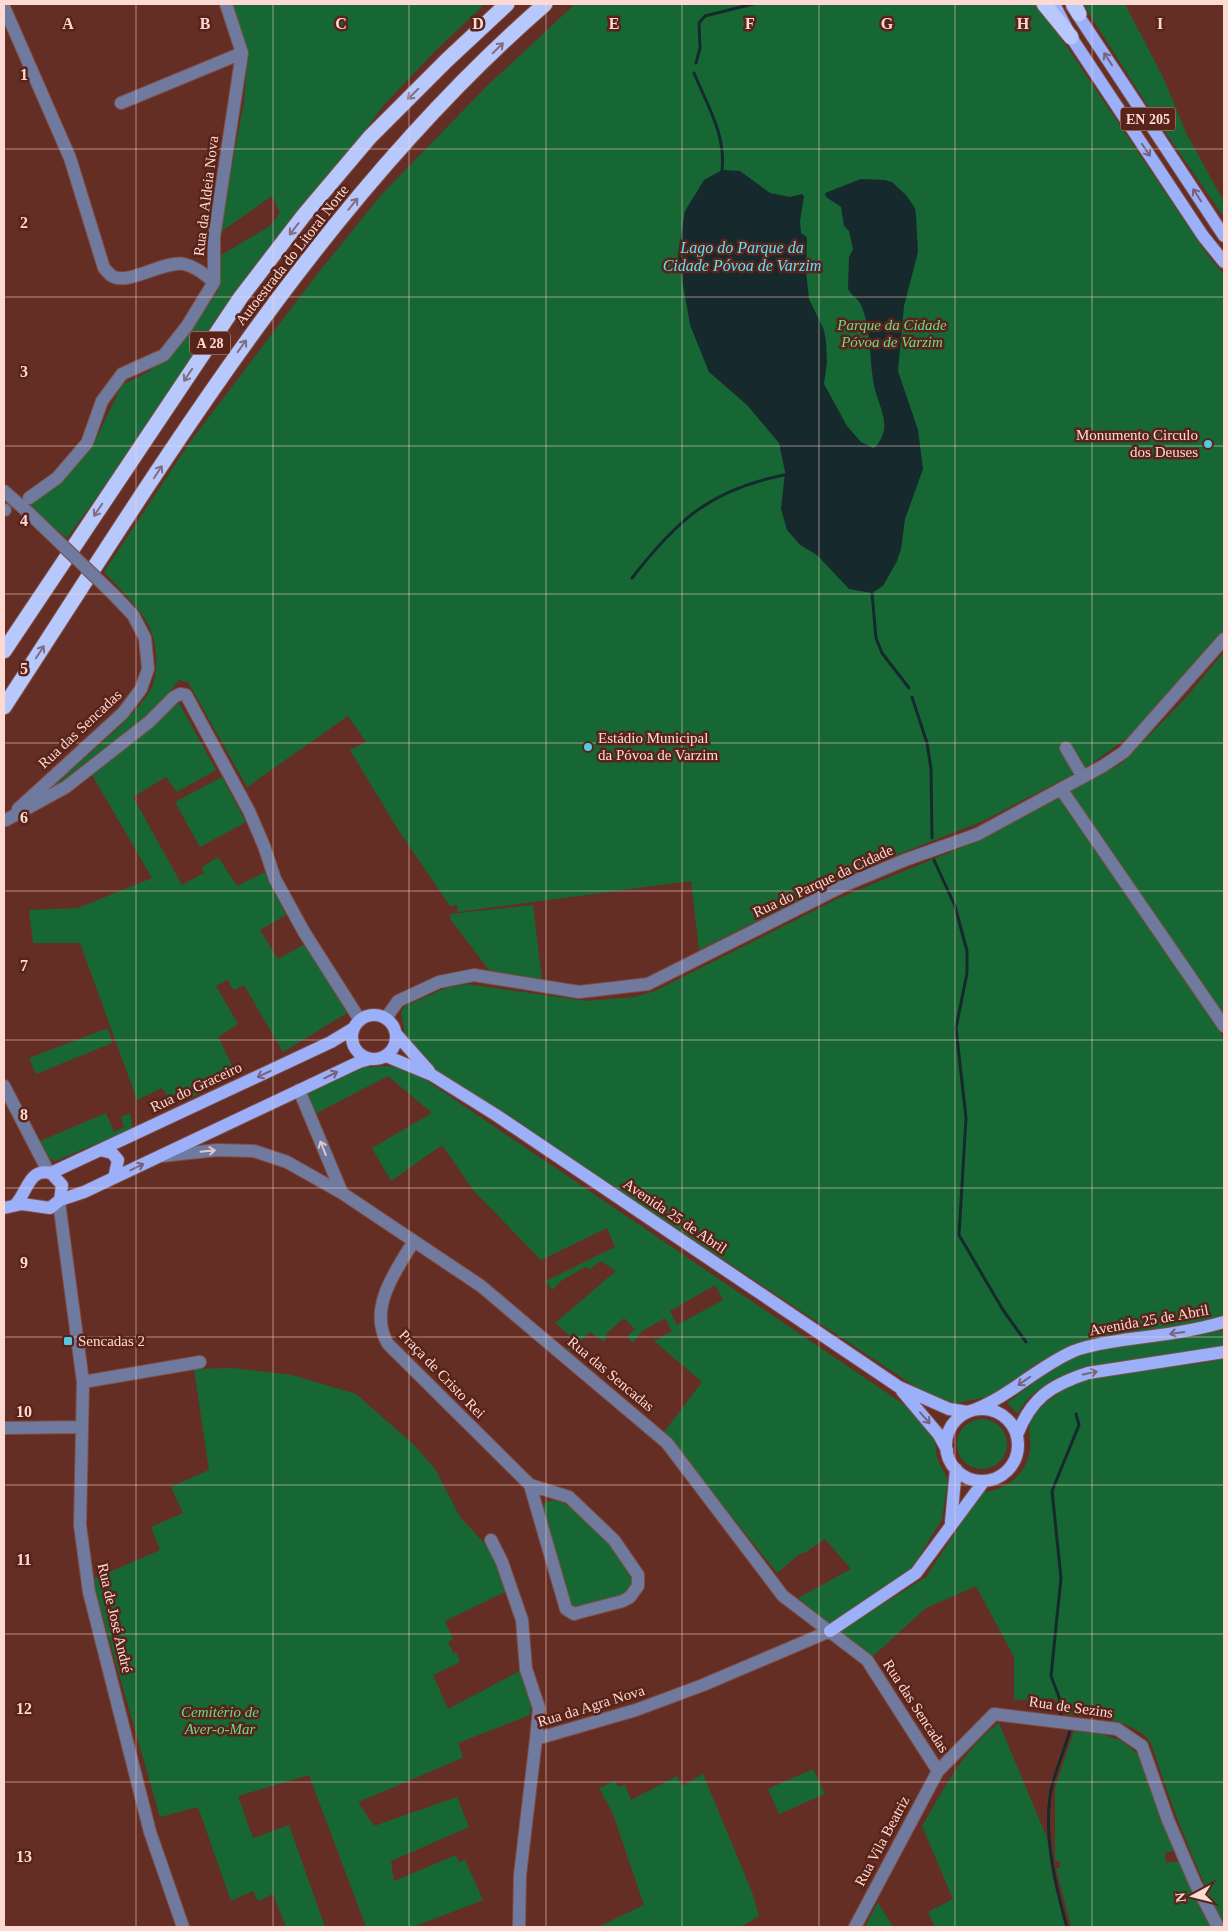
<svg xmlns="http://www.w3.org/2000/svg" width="1228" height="1931" font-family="Georgia,serif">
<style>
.green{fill:#176735;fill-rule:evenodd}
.water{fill:#16292d}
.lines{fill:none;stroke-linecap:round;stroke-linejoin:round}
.stream{stroke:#16292d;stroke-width:3}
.minor-casing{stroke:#804d44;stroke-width:14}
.major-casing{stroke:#804d44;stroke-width:14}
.highway-casing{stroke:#804d44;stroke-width:17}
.minor{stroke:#6f7a9e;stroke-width:12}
.major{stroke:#9bb0f9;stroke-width:12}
.highway{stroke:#b7c8fc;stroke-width:15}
.minor-bridge-casing{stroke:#804d44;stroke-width:14;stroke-linecap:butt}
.minor-bridge{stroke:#6f7a9e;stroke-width:12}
.oneway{stroke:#836d80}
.oneway2{stroke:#77627e}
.oneway3{stroke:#e0c6c8}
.grid{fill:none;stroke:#fcd9d2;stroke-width:1;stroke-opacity:0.55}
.poi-dot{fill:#55cadf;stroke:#59231a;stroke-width:2}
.labels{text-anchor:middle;stroke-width:5;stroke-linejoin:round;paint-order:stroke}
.shield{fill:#59231a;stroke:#cba29b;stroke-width:1}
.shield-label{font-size:14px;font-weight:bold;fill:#fcd9d2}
.street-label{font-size:15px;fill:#fcd9d2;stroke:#59231a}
.park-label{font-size:15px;font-style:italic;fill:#68dc8b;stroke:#59231a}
.poi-label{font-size:15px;fill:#fcd9d2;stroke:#59231a;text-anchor:start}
.water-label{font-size:16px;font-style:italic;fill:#55e5fe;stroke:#59231a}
.grid-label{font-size:16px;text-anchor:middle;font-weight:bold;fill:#fcd9d2;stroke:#59231a;stroke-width:5;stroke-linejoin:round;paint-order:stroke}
</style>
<rect width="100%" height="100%" fill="#652e25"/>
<!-- green -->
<path class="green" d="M233,4H485L434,52L383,106L67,538L27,506L52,490L94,443L122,385L148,372L176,349L218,291V257L270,226L280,213L272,196L219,233L244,102L247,64V53Z
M575,4H1038L1209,257L1224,274V630L1132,734L1087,767L983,821L861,869L699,950L691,881L458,912L457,905L450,906L397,828L350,750L366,742L348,716L247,787L188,682L179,680L155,710L47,792L46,791C70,769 145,711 153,684C159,665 157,642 148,624C137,605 119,588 104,572L190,442L315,277L382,194L488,85Z
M1083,4H1125L1164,79L1186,133L1224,202V217L1156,119Z
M1224,652V1016L1069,792L1095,776L1121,764L1184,700Z
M179,703L216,770L177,792L166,777L133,797L182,885L204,873L202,867L218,857L237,886L265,872L286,915L260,930L278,959L305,944L347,1013L283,1052L244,985L234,990L227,980L216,986L238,1024L218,1037L237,1075L192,1097L188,1091L168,1097L162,1088L137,1100L80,943H33L29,910L78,908L152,878L91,773Z
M222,777L246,822L200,847L175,802Z
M1060,797L1224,1038V1317L1198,1324L1098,1338L1073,1345L1034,1365L1006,1387L987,1397L952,1404L931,1397L435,1069L406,1041L401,1012L405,1006L446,988L466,984L587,1001L635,997L655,991L839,898L977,841Z
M533,905L542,980L489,970L451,920L450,914Z
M108,1028L112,1043L36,1074L29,1058Z
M388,1066L411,1070L912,1410L928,1426L935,1441L937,1458L948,1480L942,1519L913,1567L829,1624L798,1598L851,1569L825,1539L803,1554L801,1553L777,1573L664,1432L702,1382L654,1341L672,1331L665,1318L642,1331L633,1343L627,1337L635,1329L624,1318L607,1333L604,1342L590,1332L570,1351L567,1350L575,1340L555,1323L616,1271L601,1261L590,1269L585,1267L561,1281L552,1290L546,1281L615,1247L607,1228L541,1260L474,1191L442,1145L391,1181L372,1148L432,1113L388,1076L315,1114L307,1092L349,1071L364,1067ZM715,1285L723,1300L677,1325L670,1311Z
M106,1113L114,1132L124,1127L121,1117L130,1113L133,1129L55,1161L46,1157L38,1142Z
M1224,1330V1346L1208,1350C1155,1358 1044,1359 1018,1414L1007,1403C1029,1386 1052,1368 1077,1357C1119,1339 1179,1342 1224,1330Z
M1224,1358V1926C1199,1874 1178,1824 1160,1770C1157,1760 1152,1741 1144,1735C1125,1720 1091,1714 1067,1715L1053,1698L1014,1700V1657L976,1586L926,1608L873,1656L839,1631L926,1577L982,1492C1005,1491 1025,1476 1030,1451C1032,1442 1027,1432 1031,1421C1037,1407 1054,1396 1067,1388C1090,1372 1177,1367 1209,1362Z
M232,1368L292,1375L356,1394L414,1445L435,1469L460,1517L489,1548L507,1591L445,1621L453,1639L448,1642L453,1653L456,1652L460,1662L433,1675L448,1709L520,1671L534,1709L530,1710V1715L458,1743L463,1757L453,1762L358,1802L374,1826L457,1797L469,1827L391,1861L394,1881L456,1855L459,1862L465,1860L483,1900L413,1927H366L309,1775L238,1796L253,1838L289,1825L325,1927H286L273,1894L258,1901L253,1891L231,1901L198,1807L160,1817L97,1597L94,1579L160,1550L151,1527L183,1513L171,1487L209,1470L194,1369Z
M957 1444a25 25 0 1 1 50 0a25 25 0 1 1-50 0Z
M554,1500C574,1501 638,1567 631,1586C627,1596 610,1598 600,1601C590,1604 580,1610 571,1604L542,1507L546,1502Z
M999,1723L1047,1838L1053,1879L1065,1927H935L928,1912L953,1899L922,1826C944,1789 964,1748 999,1723Z
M1074,1731L1102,1734L1122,1741L1137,1753L1174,1851L1165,1853L1166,1863L1179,1861L1212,1927H1071L1056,1868H1060V1861H1055V1788Z
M813,1769L825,1794L779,1814L768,1789Z
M703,1774L752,1892L759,1916L741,1927H598L644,1905L613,1814L599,1788L615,1781L618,1787L625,1785L631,1800L677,1776L682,1786Z
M878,1902L892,1926L893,1927H865Z"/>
<!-- water -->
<path class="water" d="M722,170L740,171L770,193L790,197L802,194L804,196L800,221L801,233L807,237L806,271L809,299L824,330L826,342L827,362L824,384L847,426L861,442L873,448C878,447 883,435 884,430C886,418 879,404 876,393C868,365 873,329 860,303C857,298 851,295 848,289L849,257L853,249L849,231L844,226L841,207L826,197L825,193L861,179L884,180L892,182L906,195L915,208L916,215L918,252L904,306L898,371L918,430L923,469L905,519L901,549L897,561L883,586L872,593L849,589L817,555L800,545L787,530L781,509L785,472L779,443L747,405L709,372L690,325L678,255L685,211L704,180Z"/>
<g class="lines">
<!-- stream -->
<path class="stream" d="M696,63L700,48L699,23L705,16L753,4
M694,73C707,105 726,134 722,170
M632,578C677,520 710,490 784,475
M872,593L876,638L882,653L909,688
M912,697L927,743L931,769L932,838
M934,860L955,906L967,951V973L956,1028L966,1118L959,1235L1003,1310L1026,1342
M1061,1716L1059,1697L1051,1676L1061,1578L1052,1491L1079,1425L1076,1414
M1067,1927C1055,1884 1041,1826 1053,1782C1058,1765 1065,1748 1070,1731"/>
<defs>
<path id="minor" d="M4,7L70,158L104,268C106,270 109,274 112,276C128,286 164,260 184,264C196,267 204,274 214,282
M121,103L242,53
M4,491L30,514
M29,498L57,478L87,443L102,401L122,374L164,355L187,326L214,282V237L242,53L226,4
M4,510H5
M1066,748L1083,777
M1061,789L1224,1026
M18,809L123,713L141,689L148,669L145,638L133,615L113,594
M6,820L66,787L149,722L174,697L180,694L186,695L249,811L264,846L275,879L304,932L360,1020
M386,1018L398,1001L439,982L474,975L579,992L648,984L845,885L905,860L978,834L1103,766L1124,752L1224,639
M4,1086L49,1173
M299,1090L342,1193
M162,1156L217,1150L254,1151L287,1162L342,1193L481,1286L667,1443L783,1596L867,1660L938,1771
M59,1202L83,1382L80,1525L89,1592L150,1832L183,1927
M414,1241C396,1270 367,1309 388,1344L530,1485L569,1497L614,1540L638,1575V1586L630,1597L623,1601L581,1612L574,1614L566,1609L530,1485
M83,1382L200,1362
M4,1428L81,1427
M491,1540L502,1562L522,1620L526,1669L539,1708L536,1739
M519,1927L520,1875L536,1739L636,1710L703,1685L830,1631
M855,1927L938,1771L994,1714L1117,1729L1142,1746L1168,1820L1195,1883L1218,1927"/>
<path id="major" d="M1054,4L1071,37L1203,236L1224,262
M1072,6L1224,236
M352 1037a22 22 0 1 1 44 0a22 22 0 1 1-44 0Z
M397,1035L429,1071
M386,1056L432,1075L496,1115L899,1387L949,1409L968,1412
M100,1150L112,1153L118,1160L114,1178
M51,1173L331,1042L354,1028
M60,1200L84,1192L359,1062L370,1059
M4,1208L22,1204L50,1208L60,1200L62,1185L51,1173C28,1168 28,1192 15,1205
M902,1391L939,1435L947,1450
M976,1409C1011,1395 1039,1366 1074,1351C1092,1344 1111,1342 1130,1339C1162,1335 1193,1331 1224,1322
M946 1445a36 36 0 1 1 72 0a36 36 0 1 1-72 0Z
M1017,1435C1031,1398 1051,1385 1088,1373L1224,1352
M951,1522L956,1469
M830,1631L916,1573L984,1481"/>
<path id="highway" d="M1044,4L1071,37
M1074,4L1079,14
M4,651L241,297L304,215L370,137L447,60L507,4
M4,707C165,460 320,200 545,4"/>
</defs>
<!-- minor casing -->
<use href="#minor" class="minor-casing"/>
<!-- major casing -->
<use href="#major" class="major-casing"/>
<!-- highway casing -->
<use href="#highway" class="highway-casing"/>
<!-- minor -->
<use href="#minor" class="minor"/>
<!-- major -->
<use href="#major" class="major"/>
<!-- highway -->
<use href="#highway" class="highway"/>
<defs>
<path id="minor-bridge" d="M30,514L113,594"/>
</defs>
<!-- minor-bridge casing -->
<use href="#minor-bridge" class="minor-bridge-casing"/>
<!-- minor-bridge -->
<use href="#minor-bridge" class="minor-bridge"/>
</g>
<!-- one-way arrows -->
<defs><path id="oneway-shaft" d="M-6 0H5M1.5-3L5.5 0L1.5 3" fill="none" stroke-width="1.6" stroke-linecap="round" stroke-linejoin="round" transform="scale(1.25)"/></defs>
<g class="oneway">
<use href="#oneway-shaft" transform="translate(498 48) rotate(-44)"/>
<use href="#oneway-shaft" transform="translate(413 94) rotate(135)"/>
<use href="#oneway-shaft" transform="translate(353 204) rotate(-51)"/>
<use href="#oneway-shaft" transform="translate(294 229) rotate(128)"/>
<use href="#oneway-shaft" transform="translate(242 346) rotate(-54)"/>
<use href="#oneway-shaft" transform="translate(188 375) rotate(124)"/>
<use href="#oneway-shaft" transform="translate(158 472) rotate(-57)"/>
<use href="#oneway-shaft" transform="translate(98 510) rotate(124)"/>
<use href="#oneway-shaft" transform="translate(40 652) rotate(-57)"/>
</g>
<g class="oneway2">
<use href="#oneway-shaft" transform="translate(1108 59) rotate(-123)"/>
<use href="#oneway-shaft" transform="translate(1146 150) rotate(56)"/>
<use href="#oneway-shaft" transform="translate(1197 195) rotate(-123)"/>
<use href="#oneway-shaft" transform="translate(264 1074) rotate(155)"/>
<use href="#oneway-shaft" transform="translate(331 1075) rotate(-26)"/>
<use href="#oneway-shaft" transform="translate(137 1167) rotate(-26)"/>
<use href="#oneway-shaft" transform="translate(1177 1333) rotate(172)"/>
<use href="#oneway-shaft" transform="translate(1090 1373) rotate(-12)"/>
<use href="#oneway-shaft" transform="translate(1024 1381) rotate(145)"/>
<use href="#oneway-shaft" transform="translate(925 1418) rotate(49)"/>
</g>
<g class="oneway3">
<use href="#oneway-shaft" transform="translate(323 1148) rotate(-112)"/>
<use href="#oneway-shaft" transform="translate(208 1151) rotate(-6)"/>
</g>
<!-- grid -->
<path class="grid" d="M136,4V1927M273,4V1927M409,4V1927M546,4V1927M682,4V1927M819,4V1927M955,4V1927M1092,4V1927M4,149H1224M4,297H1224M4,446H1224M4,594H1224M4,743H1224M4,891H1224M4,1040H1224M4,1188H1224M4,1337H1224M4,1485H1224M4,1634H1224M4,1782H1224"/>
<!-- markers -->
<g class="poi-dot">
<circle cx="1208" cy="444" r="5"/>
<circle cx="588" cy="747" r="5"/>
<rect x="63" y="1336" width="10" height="10" rx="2.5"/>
</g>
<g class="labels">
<!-- shield labels -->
<g class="shield">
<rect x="1120.5" y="107.5" width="55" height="23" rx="4"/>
<rect x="190" y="331.5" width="40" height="23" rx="4"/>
</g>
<g class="shield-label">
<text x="1148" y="124">EN 205</text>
<text x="210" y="348">A 28</text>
</g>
<!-- street labels -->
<g class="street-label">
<text transform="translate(206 196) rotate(-83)" y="5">Rua da Aldeia Nova</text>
<text transform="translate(292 255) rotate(-52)" y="5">Autoestrada do Litoral Norte</text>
<text transform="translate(80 729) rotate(-43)" y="5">Rua das Sencadas</text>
<text transform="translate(823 881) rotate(-25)" y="5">Rua do Parque da Cidade</text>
<text transform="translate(196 1087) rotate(-25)" y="5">Rua do Graceiro</text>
<text transform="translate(675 1216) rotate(34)" y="5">Avenida 25 de Abril</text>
<text transform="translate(1149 1320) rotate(-10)" y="5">Avenida 25 de Abril</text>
<text transform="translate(442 1374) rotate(46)" y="5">Praça de Cristo Rei</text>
<text transform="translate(611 1374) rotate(40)" y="5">Rua das Sencadas</text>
<text transform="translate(115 1618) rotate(77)" y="5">Rua de José André</text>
<text transform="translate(591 1706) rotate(-17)" y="5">Rua da Agra Nova</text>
<text transform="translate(916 1706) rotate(57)" y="5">Rua das Sencadas</text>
<text transform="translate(1071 1707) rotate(8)" y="5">Rua de Sezins</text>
<text transform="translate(882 1841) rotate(-62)" y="5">Rua Vila Beatriz</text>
</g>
<!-- park labels -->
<g class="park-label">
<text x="892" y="330">Parque da Cidade<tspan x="892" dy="17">Póvoa de Varzim</tspan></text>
<text x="220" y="1717">Cemitério de<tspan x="220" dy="17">Aver-o-Mar</tspan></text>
</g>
<!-- poi labels -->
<g class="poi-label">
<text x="1198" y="440" text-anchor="end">Monumento Circulo<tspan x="1198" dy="17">dos Deuses</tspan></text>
<text x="598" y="743">Estádio Municipal<tspan x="598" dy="17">da Póvoa de Varzim</tspan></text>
<text x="78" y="1346">Sencadas 2</text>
</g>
<!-- water labels -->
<g class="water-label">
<text x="742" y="253">Lago do Parque da<tspan x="742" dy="18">Cidade Póvoa de Varzim</tspan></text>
</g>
</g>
<g class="grid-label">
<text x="68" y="29">A</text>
<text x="205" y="29">B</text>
<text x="341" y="29">C</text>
<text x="478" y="29">D</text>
<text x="614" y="29">E</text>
<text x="750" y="29">F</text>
<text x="887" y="29">G</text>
<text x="1023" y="29">H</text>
<text x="1160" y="29">I</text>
<text x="24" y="80">1</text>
<text x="24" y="228">2</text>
<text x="24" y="377">3</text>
<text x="24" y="526">4</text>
<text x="24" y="674">5</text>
<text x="24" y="823">6</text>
<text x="24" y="971">7</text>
<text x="24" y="1120">8</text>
<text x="24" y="1268">9</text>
<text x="24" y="1417">10</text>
<text x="24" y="1565">11</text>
<text x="24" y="1714">12</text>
<text x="24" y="1862">13</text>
</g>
<!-- border -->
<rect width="1228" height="1931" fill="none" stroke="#fcd9d2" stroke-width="10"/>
<!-- north arrow -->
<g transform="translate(1193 1896) rotate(263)" stroke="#59231a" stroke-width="4" paint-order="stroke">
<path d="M0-4L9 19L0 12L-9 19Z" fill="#fcd9d2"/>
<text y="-8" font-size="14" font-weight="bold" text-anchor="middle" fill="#fcd9d2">N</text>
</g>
</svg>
